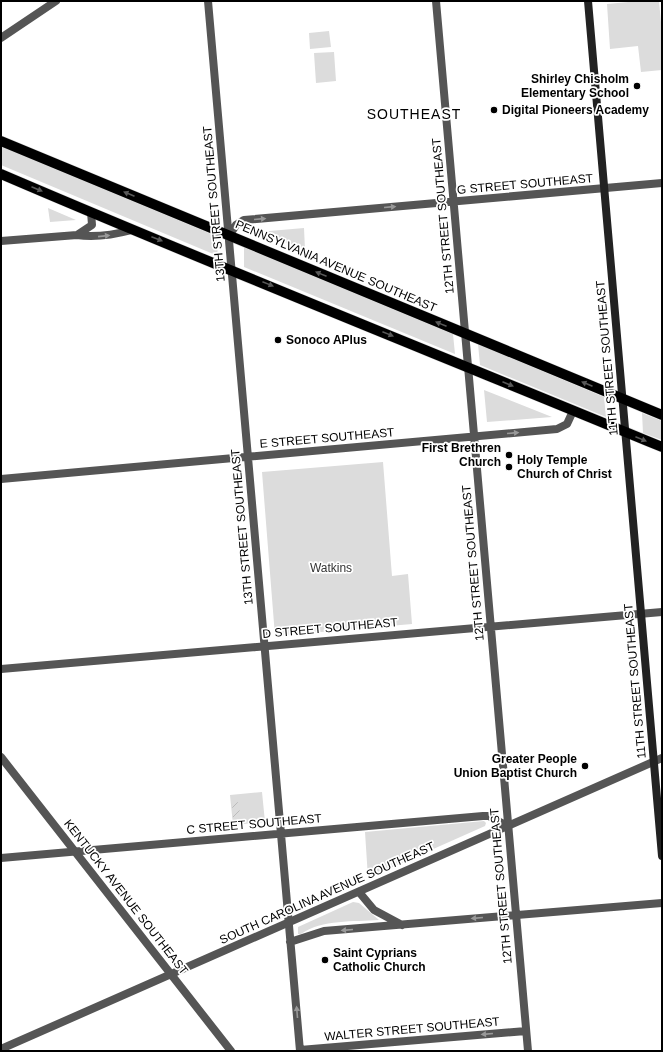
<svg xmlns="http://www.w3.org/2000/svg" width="663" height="1052" font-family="Arial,sans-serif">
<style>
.park{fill:#dcdcdc}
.garden{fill:url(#garden-furrows)}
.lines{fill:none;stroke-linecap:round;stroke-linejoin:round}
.primary-casing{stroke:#dbdbdb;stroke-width:11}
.minor{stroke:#555;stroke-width:8}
.tertiary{stroke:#555;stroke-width:8}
.secondary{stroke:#222;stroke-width:8}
.primary{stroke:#000;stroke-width:10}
.oneway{fill:#595959}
.oneway2{fill:#999}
.poi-dot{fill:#000;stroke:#fff;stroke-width:1.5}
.labels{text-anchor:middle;stroke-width:3.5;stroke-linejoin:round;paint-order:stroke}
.poi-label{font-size:12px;font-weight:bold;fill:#000;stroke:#fff;text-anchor:start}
.street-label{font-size:12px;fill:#000;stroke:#fff}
.park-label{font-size:12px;fill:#333;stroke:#fff}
.quarter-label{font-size:14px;letter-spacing:1px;fill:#000;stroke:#fff}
</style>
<defs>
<pattern id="garden-furrows" width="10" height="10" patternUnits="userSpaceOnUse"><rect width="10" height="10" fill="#dcdcdc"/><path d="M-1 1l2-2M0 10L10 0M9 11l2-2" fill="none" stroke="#bbb"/></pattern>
</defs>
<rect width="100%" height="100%" fill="#fff"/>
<!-- park -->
<path class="park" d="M639,1H659L662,33V70L641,72L638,46L610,49L607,4Z
M329,31L331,47L310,49L309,33Z
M334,52L336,81L316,83L314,53Z
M1,146L216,236L218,256L1,165Z
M48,208L76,220L50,222Z
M304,228L305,250L258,232Z
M244,247L453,334L455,354L244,267Z
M478,344L604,397L606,417L480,365Z
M484,390L552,417L487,422Z
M642,413L662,421V440L643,433Z
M383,462L392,576L408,574L412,624L275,636L262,472Z
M262,792L265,822L233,825L230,795Z
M484,821L486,823L485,826L368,878L365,832Z
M353,902L359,903L379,920C354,922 322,919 301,934H298V927Z"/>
<!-- garden -->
<path class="garden" d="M239,802L240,818L233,819L232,803Z"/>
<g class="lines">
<defs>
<path id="primary" d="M1,141L662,415
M1,174C220,268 442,356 662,447"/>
</defs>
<!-- primary casing -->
<use href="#primary" class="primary-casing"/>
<!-- minor -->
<path class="minor" d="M208,1L300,1051
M436,1L528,1051
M77,235L92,225L91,212
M229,236L236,225L244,220L662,183
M1,241L77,235C96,238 113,235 132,230
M1,479L557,429L567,424L573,411
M1,669L662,612
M1,858L483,816H489L507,826
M359,892L374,910L402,925
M290,942L324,931L662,903
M300,1050L526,1031"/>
<!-- tertiary -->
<path class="tertiary" d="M1,38L56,1
M1,757L231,1051
M1,1049L662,758"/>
<!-- secondary -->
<path class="secondary" d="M588,1L662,856"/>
<!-- primary -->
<use href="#primary" class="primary"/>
</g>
<!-- one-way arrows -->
<defs><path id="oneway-solid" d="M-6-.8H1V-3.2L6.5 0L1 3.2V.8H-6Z"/></defs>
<g class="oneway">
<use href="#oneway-solid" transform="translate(37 189) rotate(23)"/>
<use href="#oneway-solid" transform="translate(129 194) rotate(-157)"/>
<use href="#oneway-solid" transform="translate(157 239) rotate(21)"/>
<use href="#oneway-solid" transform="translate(321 274) rotate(-158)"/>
<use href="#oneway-solid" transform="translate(268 284) rotate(22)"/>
<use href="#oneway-solid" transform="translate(441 324) rotate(-158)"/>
<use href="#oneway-solid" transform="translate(388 334) rotate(22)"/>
<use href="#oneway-solid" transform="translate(508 384) rotate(23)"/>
<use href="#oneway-solid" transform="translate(587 384) rotate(-157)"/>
<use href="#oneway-solid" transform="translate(641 439) rotate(22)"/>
</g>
<g class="oneway2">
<use href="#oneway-solid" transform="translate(390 207) rotate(-5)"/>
<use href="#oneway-solid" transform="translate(260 219) rotate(-5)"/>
<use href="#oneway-solid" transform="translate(104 236) rotate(-6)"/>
<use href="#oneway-solid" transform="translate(513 433) rotate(-5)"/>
<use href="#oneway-solid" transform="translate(477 918) rotate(175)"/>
<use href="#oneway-solid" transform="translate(347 930) rotate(175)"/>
<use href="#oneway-solid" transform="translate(297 1012) rotate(-95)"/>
<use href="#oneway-solid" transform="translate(487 1034) rotate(175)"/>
</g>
<!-- markers -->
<g class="poi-dot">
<circle cx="637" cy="86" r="4"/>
<circle cx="494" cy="110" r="4"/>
<circle cx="278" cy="340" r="4"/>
<circle cx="509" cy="455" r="4"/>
<circle cx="509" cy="467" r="4"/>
<circle cx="585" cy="766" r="4"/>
<circle cx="325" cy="960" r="4"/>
</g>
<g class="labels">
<!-- poi labels -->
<g class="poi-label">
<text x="629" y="83" text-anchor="end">Shirley Chisholm<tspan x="629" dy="14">Elementary School</tspan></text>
<text x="502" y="114">Digital Pioneers Academy</text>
<text x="286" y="344">Sonoco APlus</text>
<text x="501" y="452" text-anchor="end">First Brethren<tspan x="501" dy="14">Church</tspan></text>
<text x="517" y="464">Holy Temple<tspan x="517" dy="14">Church of Christ</tspan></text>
<text x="577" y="763" text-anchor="end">Greater People<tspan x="577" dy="14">Union Baptist Church</tspan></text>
<text x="333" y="957">Saint Cyprians<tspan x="333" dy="14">Catholic Church</tspan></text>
</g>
<!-- street labels -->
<g class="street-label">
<text transform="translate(525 184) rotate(-5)" y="4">G STREET SOUTHEAST</text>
<text transform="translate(214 204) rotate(-95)" y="4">13TH STREET SOUTHEAST</text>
<text transform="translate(443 216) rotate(-95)" y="4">12TH STREET SOUTHEAST</text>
<text transform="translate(336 266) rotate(23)" y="4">PENNSYLVANIA AVENUE SOUTHEAST</text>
<text transform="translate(607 358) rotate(-95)" y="4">11TH STREET SOUTHEAST</text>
<text transform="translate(327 438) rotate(-5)" y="4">E STREET SOUTHEAST</text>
<text transform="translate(242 527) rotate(-95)" y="4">13TH STREET SOUTHEAST</text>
<text transform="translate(473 563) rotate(-95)" y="4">12TH STREET SOUTHEAST</text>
<text transform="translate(330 628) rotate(-5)" y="4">D STREET SOUTHEAST</text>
<text transform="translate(635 681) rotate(-95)" y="4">11TH STREET SOUTHEAST</text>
<text transform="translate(254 824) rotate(-5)" y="4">C STREET SOUTHEAST</text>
<text transform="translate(501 886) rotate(-95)" y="4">12TH STREET SOUTHEAST</text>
<text transform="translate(327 893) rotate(-24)" y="4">SOUTH CAROLINA AVENUE SOUTHEAST</text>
<text transform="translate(126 897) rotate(52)" y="4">KENTUCKY AVENUE SOUTHEAST</text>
<text transform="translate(412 1029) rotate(-5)" y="4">WALTER STREET SOUTHEAST</text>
</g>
<!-- park labels -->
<g class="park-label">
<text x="331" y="572">Watkins</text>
</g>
<!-- quarter labels -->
<g class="quarter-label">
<text x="414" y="119">SOUTHEAST</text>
</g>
</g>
<!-- border -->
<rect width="663" height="1052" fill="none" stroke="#000000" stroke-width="4"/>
</svg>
